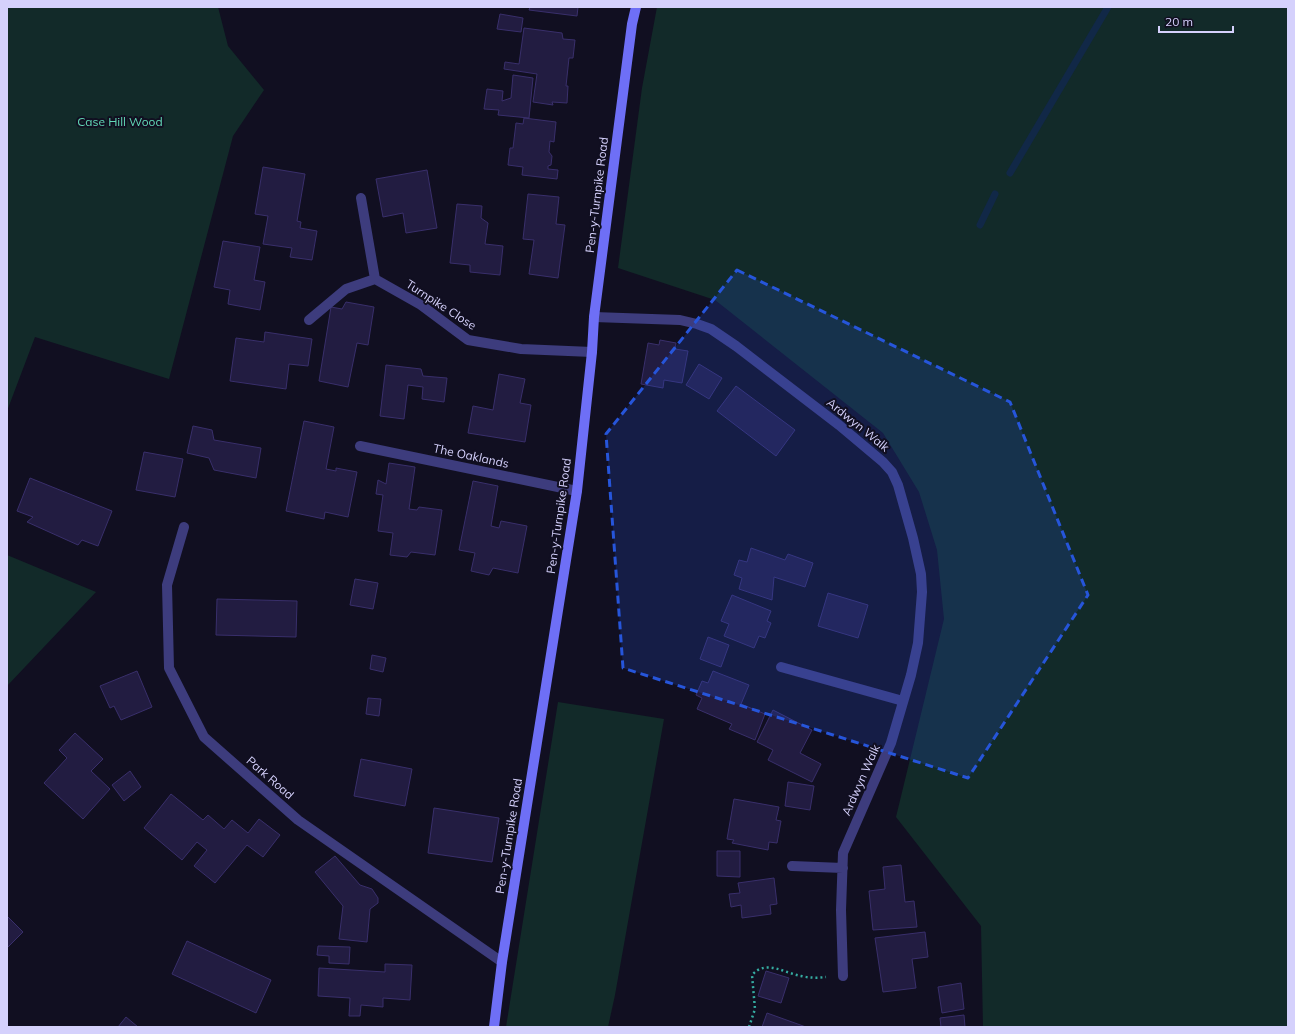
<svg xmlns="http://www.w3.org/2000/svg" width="1295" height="1034" font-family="Mulish,sans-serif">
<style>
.green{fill:#122a29}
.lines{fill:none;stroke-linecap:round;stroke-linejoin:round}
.stream{stroke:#112847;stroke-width:7}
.building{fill:#221c41;stroke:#392f6b}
.path{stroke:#35aca1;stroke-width:2.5;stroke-dasharray:2 3;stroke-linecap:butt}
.street{stroke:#3d3c7d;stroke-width:10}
.secondary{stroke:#6e6ff6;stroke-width:10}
.marked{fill:#2655da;fill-opacity:0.2;stroke:#2655da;stroke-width:3;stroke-dasharray:8 5;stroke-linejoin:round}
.labels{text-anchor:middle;stroke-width:4;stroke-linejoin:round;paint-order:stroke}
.park-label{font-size:12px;fill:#62d8b6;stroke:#110f21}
.street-label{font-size:12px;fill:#d5d1fc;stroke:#110f21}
</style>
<rect width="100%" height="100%" fill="#110f21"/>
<!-- green -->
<path class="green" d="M7,7H218L228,46L264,90L233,136L169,379L35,337L7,411Z
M657,7H1288V1027H983L981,926L896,817L944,619L937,550L919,492L883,433L715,300L618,268L642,88Z
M7,555L96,592L7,686Z
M558,702L664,719L615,995L608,1027H506Z"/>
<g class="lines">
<!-- stream -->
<path class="stream" d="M1010,173L1108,7
M980,225L995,194"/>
</g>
<!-- building -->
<path class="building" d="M530,7H578L577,16L529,10Z
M500,14L523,18L521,32L497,29Z
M524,28L562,33L563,39L575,40L573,58H569L566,86H568L567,103L552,102L553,105L533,102L537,74L504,69L505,62L519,64Z
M513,75L533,78L529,118L498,115L499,110L484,109L487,89L503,91L502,101L511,98Z
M524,118L556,122L554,142L550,141L549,152L552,156L551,165L548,166V169L558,170L557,179L522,175L523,167L508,165L510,148H513L516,123L523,124Z
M263,167L305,174L297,221L301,222L300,228L317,231L312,260L290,257L292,248L263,244L268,216L255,214Z
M427,170L437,228L406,233L403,213L383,217L376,179Z
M528,194L559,197L556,224L565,225L558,278L529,274L534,240L523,239Z
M457,204L482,206L481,218L488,223L485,244L503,246L500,275L470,272V265L450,263Z
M223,241L260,247L254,280L265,282L260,310L228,304L230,290L214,287Z
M346,302L374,307L368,345L357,343L348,387L319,381L331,307L342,309Z
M265,332L312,339L308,366L289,364L286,389L230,381L236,338L264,342Z
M660,340L676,343L675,349L688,351L682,383L664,380L663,388L641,384L648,343L659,345Z
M699,364L722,378L709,399L686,385Z
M386,365L421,369L423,376L447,378L444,402L422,399L423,387L408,385L404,419L380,416Z
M499,374L525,379L520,403L531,405L525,442L468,433L473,406L493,410Z
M736,386L795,430L776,456L717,411Z
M304,421L334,427L326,469L336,471V468L357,472L348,517L325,512L324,519L286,511Z
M193,426L212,430L214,440L261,448L256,478L214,470L209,458L187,453Z
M144,452L183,459L175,497L136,490Z
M389,463L415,467L409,509L417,510L419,507L442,510L435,555L411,552L407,557L390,555L393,533L378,531L383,495L376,494L378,480L386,484Z
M30,478L112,511L98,546L82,540L78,545L27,522L33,517L17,511Z
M473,481L498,486L491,526L499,528L501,521L527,526L518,573L493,568L489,575L471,571L475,553L459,550Z
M751,548L785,560L788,554L813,563L805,587L774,577L772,600L739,589L742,578L734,575L739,560L747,562Z
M355,579L378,583L373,609L350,605Z
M828,593L868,605L858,638L818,626Z
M732,595L771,611L767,621L771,623L765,638L759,636L754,648L724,636L729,624L721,621Z
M217,599L297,601L296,637L216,635Z
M708,637L729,645L721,667L700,659Z
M372,655L386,658L383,672L370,669Z
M137,671L152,707L121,720L114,706L110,708L100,686Z
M713,671L749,685L741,704L765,714L755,740L729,729L732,724L697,709L702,698L696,695L702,681L708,683Z
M368,698L381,699L379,716L366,714Z
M773,710L812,730L800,753L821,764L812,782L768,760L773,750L757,742Z
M75,733L103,759L91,771L110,789L83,819L44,783L67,758L59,750Z
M361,759L412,769L405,806L354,796Z
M130,771L141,787L124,801L112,785Z
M788,782L814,786L810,810L785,806Z
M171,794L203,820L208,815L224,829L232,820L248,833L259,819L280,835L263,857L247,845L215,883L194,866L207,850L197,842L182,860L144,828Z
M734,799L779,807L776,820L781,821L777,843L769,842L768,850L732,843L734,840L727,839Z
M434,808L499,818L492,862L428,853Z
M717,851H740V877L717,876Z
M335,856L360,885L372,889L378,898V903L370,909L367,942L339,939L343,906L315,872Z
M901,865L905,902L914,901L917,927L873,930L869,891L885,889L883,867Z
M774,878L777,904L770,905L771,914L742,918L741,905L731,907L729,894L740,893L738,883Z
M7,916L23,932L7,948Z
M925,932L928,957L912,959L916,988L883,992L875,938Z
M187,941L271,980L256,1013L172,974Z
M318,946L350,947L349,964L329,963V956L317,955Z
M385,964L412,965L410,1000L383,998V1007L361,1005L360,1016H349L350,998L318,996L319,968L385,972Z
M766,971L789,978L781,1003L758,996Z
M961,983L964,1009L942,1013L938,987Z
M767,1013L806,1027H762Z
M964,1015L965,1027H941L940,1018Z
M126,1017L138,1027H118Z"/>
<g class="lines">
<!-- path -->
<path class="path" d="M749,1027L755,1009L752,975C766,959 784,973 801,976C810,978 818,978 826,977"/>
<!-- street -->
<path class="street" d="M361,198L375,279L421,305L468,340L521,349L592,352
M594,317L680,320L697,324L711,329L736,346L839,425L883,462L892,472L898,485L913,538L921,574L922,592L918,643L911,675L891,743L843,853L841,910L843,976
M309,320L346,289L375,279
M360,446L577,491
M184,527L167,585L169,668L204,737L298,820L502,962
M781,667L903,701
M792,866L843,868"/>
<!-- secondary -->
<path class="secondary" d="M494,1027L502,962L577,491L592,352L594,317L632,24L636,7"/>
</g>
<!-- marked area -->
<path class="marked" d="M737,270L1010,402L1088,595L968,778L623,668L606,434Z"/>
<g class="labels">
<!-- park labels -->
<g class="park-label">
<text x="120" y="126">Case Hill Wood</text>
</g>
<!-- street labels -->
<g class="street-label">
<text transform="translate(597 195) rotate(-83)" y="4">Pen-y-Turnpike Road</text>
<text transform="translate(441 305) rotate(33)" y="4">Turnpike Close</text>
<text transform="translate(858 425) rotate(39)" y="4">Ardwyn Walk</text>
<text transform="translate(471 456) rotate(12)" y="4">The Oaklands</text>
<text transform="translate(559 516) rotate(-82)" y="4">Pen-y-Turnpike Road</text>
<text transform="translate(270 778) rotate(41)" y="4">Park Road</text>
<text transform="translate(861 780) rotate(-66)" y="4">Ardwyn Walk</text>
<text transform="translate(509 836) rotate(-81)" y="4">Pen-y-Turnpike Road</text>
</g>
</g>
<!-- border -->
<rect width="1295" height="1034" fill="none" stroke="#d5d1fc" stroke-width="16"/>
<!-- scale -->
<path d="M1159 26v6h74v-6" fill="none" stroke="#d5d1fc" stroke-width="2"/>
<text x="1165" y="26" font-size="12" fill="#d5d1fc" stroke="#110f21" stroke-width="3" paint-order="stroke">20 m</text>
</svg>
